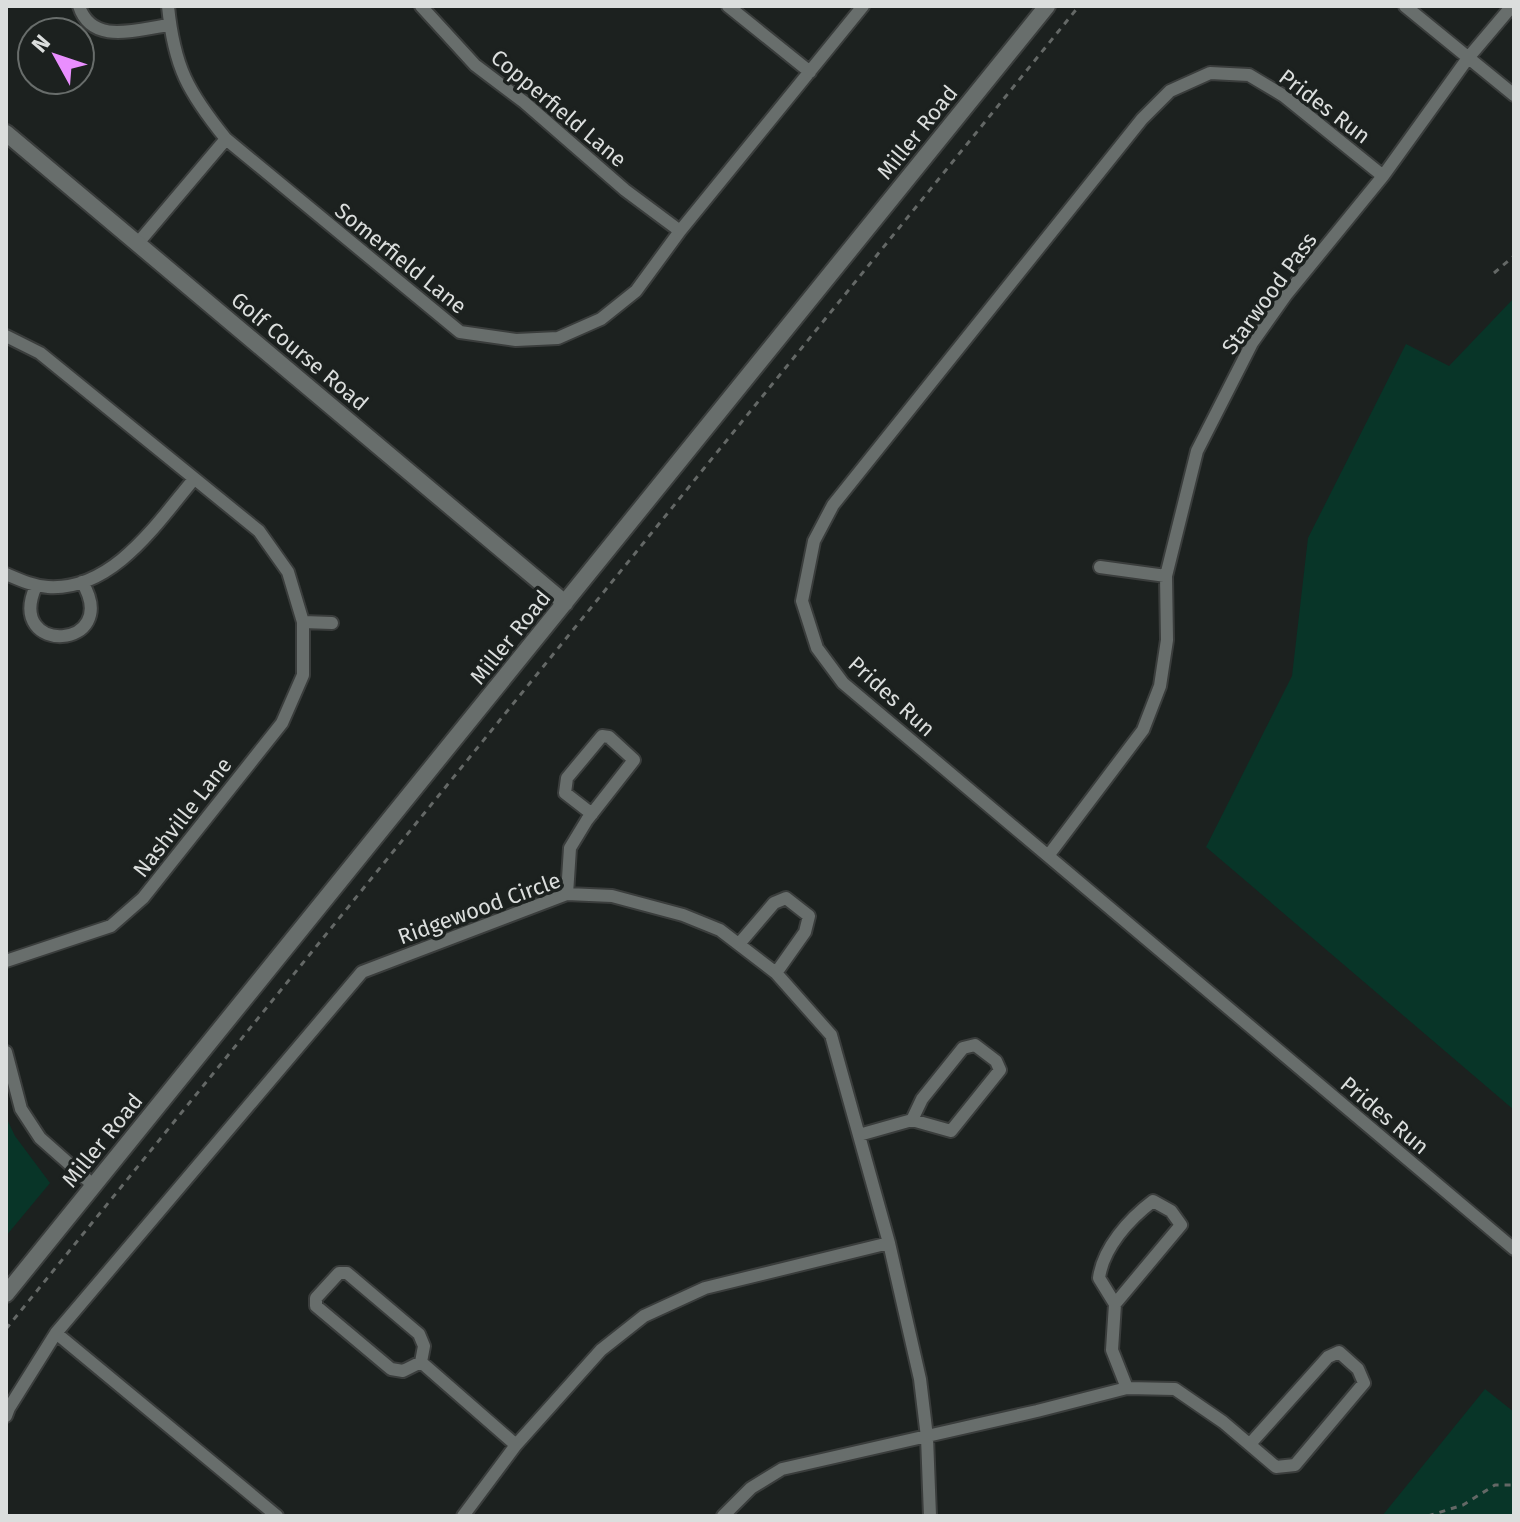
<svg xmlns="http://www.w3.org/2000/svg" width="1520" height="1522" font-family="'Fira Sans',sans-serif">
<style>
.green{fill:#083528}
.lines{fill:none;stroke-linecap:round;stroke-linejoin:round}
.minor-casing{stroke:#3a3d3c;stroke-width:16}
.tertiary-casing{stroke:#3a3d3c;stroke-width:20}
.path{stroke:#646866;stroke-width:3;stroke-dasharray:6 6;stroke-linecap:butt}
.minor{stroke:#686e6c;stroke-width:12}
.tertiary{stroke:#686e6c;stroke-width:16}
.labels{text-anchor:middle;stroke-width:7;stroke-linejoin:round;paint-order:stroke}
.street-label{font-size:22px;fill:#dbdedd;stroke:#1c211f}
</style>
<rect width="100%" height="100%" fill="#1c211f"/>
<!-- green -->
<path class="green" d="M1514,298V1110L1206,847L1292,676L1308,538L1406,344L1449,366Z
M6,1117L15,1136L50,1183L6,1236Z
M1485,1389L1514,1412V1516H1382Z"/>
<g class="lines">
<defs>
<path id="minor" d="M79,6C92,46 137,29 170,25
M168,6C174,67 188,92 226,139L460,332L516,340L558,338L601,319L636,291L680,231L863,6
M421,6L475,65L524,102L625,190L680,231
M728,6L810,72
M1405,6L1514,95
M1383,176L1284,96L1249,75L1210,73L1170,91L1142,119L833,505L814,541L802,601L817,648L843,683L1514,1249
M138,243L226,139
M6,336L40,353L259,531L288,572L303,622V675L282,723L143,898L111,926L6,961
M1100,567L1166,576
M6,574C20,580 33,586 48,587C113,591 157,523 194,479
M36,586C4,657 123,650 82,582
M303,622L332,623
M1048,856L1143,730L1160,686L1167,640L1166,576L1197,451L1252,343L1286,295L1383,176L1468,58L1512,6
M567,894L570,848L587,820L634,760L609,737L602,736L567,778L565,793L592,814
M739,944L774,903L786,898L809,916L805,932L776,973
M6,1052L21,1109L40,1138L93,1185
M859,1135L912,1120L951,1131L1000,1070L996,1061L975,1045L963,1048L922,1099L912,1120
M1115,1304L1099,1278C1103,1248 1129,1219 1153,1201L1171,1211L1181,1225L1115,1304L1112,1350L1127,1388
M56,1333L277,1516
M421,1362L424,1346L419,1334L347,1273H339L316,1298V1306L391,1369L403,1371L421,1362L516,1445
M6,1416L9,1408L56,1333L362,972L567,894L612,896L683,915L720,930L776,973L831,1035L889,1243L920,1379L927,1437L930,1516
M463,1516L516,1445L601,1350L644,1316L705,1288L889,1243
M723,1516L751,1488L782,1469L1037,1411L1127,1388L1175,1389L1223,1422L1276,1467L1295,1465L1364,1383L1358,1369L1339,1352L1328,1357L1250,1444"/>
<path id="tertiary" d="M6,133L565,603
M6,1294L1047,6"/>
</defs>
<!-- minor casing -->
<use href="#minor" class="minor-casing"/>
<!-- tertiary casing -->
<use href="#tertiary" class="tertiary-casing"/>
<!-- path -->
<path class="path" d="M1494,273L1514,256
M6,1329L1079,6
M1428,1516L1463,1505L1495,1485H1514"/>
<!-- minor -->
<use href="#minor" class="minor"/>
<!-- tertiary -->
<use href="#tertiary" class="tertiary"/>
</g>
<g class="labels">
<!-- street labels -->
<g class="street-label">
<text transform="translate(1325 106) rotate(37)" y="8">Prides Run</text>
<text transform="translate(559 108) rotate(40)" y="8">Copperfield Lane</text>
<text transform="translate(917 132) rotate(-51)" y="8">Miller Road</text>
<text transform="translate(401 258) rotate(39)" y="8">Somerfield Lane</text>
<text transform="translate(1269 293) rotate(-54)" y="8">Starwood Pass</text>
<text transform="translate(300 351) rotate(40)" y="8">Golf Course Road</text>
<text transform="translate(510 637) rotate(-51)" y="8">Miller Road</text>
<text transform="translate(892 696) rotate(42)" y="8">Prides Run</text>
<text transform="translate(182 817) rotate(-52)" y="8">Nashville Lane</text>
<text transform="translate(479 908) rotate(-20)" y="8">Ridgewood Circle</text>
<text transform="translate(1385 1115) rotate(40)" y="8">Prides Run</text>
<text transform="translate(102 1140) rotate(-51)" y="8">Miller Road</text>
</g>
</g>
<!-- border -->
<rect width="1520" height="1522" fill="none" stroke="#dbdedd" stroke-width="16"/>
<!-- north arrow -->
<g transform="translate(56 56) rotate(310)"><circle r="38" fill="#1c211f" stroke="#686d6b" stroke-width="2"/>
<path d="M0-6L14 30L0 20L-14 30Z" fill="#e98efe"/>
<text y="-12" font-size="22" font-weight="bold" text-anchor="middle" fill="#dbdedd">N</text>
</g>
</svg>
